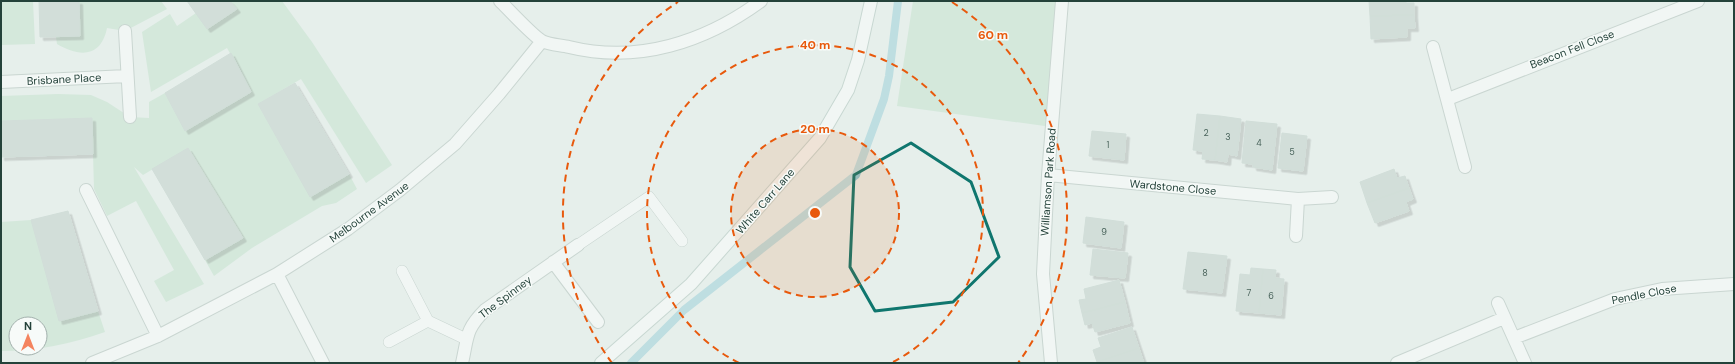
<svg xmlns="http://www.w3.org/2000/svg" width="1735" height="364" font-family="'DM Sans',sans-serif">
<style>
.green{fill:#bfe0c8;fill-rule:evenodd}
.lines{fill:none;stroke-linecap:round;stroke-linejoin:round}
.stream{stroke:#8ec9d4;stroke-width:8}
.building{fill:#bbcac4;stroke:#b8c9c2;filter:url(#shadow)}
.lane-casing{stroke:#a8b8b2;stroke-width:12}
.street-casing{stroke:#a8b8b2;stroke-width:14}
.secondary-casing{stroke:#a4bbb3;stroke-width:14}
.lane{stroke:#fff;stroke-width:11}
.street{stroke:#fff;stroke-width:12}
.secondary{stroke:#fff;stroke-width:12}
.marked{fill:none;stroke:#0f766e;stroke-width:3;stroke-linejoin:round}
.ring{fill:none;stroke:#e8590c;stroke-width:2;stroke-dasharray:7 5}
.labels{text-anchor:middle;stroke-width:3;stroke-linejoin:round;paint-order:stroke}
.number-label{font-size:9px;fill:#4a645c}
.street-label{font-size:11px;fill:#24423a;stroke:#f7fbf9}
.centre{fill:#e8590c;stroke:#f7fbf9;stroke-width:2}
.ring-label{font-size:12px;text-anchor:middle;font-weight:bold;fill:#e8590c;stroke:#f7fbf9;stroke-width:3;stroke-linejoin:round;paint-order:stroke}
</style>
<defs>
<filter id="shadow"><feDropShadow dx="3.5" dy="3.5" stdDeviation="0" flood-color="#0004"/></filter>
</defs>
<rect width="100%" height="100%" fill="#e6efeb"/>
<!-- green -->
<path class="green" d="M1,1H33L35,44L1,45Z
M79,1H161L167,9L125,31L107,28C101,58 79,57 57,44L56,37L80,36Z
M230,1H282L312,42L392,165L366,183L301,79L258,104L310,196L349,174L357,189L336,203L322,206L252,248L214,276L205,260L243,238L188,148L143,175L134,167L204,284L166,302L154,281L174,270L136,201L107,216L94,189L92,118L1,121V96L58,94L91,95L107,102L130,117L149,118V102L165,93L185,130L251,91L227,48L151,92L142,32L170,14L177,26L196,13L207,29L236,9Z
M913,1H1063L1052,127L897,106Z
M31,220L59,320L98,311L105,332C71,344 37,351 1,351V222ZM16,324H40V348H16Z"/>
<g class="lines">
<!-- stream -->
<path class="stream" d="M631,363L684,310L856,175L884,99L889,76L898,1"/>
</g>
<!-- building -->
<path class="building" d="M39,1H79L80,36L40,37Z
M187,1H230L237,9L207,29Z
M1369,1H1406V3H1414V15L1370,16Z
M1414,15L1415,28H1407V37L1371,39L1370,16Z
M231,53L251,92L185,131L165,93Z
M295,83L349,174L310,197L258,104Z
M1197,114L1220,116L1215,160L1202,159L1203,151L1193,150Z
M1220,116L1241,119L1237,156L1228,154L1227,162L1215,160Z
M92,118L93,154L1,157V121Z
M1246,121L1277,124L1272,170L1253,167V164L1242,163Z
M1092,131L1126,134L1124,160L1089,156Z
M1282,133L1307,136L1303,171L1278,168Z
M188,148L243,238L205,260L152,169Z
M1394,169L1397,178L1405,176L1409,188L1367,203L1360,182Z
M1409,188L1413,199L1406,202L1409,211L1375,223L1367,203Z
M68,211L98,311L59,321L31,220Z
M1086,217L1124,222L1121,248L1083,243Z
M1093,249L1128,253L1125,278L1090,275Z
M1188,252L1227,256L1222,293L1183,289Z
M1251,268L1263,269L1259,313L1236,311L1240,274L1250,275Z
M1263,269L1276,270L1275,278L1284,279L1281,315L1259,313Z
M1119,280L1125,302L1082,313L1079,300L1086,299L1084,289Z
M1125,302L1130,323L1095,332L1092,323L1085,325L1082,313Z
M1132,327L1139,348L1097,362L1093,350L1101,347L1098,338Z
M1139,348L1144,363H1098L1097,362Z"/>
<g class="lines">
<defs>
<path id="lane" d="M578,245L649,197L682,241
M402,271L428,321L466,339
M389,342L428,321"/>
<path id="street" d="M500,1C509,10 533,36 542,41C550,45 561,45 569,47C638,64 705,42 761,1
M125,31L130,117
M1433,47L1465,167
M1,82L127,76
M1448,99L1698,1
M1048,175L1298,199L1332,197
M86,190L158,336
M1296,236L1298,199
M553,262L598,322
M277,274L323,363
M1498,303L1525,363
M1514,338L1615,299L1662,289L1734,284
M92,363L158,336L277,274L348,229L400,190L455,144L499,94L542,41
M462,363C468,337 465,330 485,310L578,245
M1051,363L1043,274L1048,175L1062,1
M1397,363L1504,318"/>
<path id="secondary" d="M601,363L691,284L820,138L848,90L858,60L871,1"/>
</defs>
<!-- lane casing -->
<use href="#lane" class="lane-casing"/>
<!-- street casing -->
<use href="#street" class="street-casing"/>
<!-- secondary casing -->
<use href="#secondary" class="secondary-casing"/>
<!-- lane -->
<use href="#lane" class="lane"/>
<!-- street -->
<use href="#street" class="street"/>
<!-- secondary -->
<use href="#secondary" class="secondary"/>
</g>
<!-- marked area -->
<path d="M0 0H1735V364H0ZM911,143L971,182L999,257L953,302L875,311L850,267L854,175Z" fill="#e6efeb" fill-opacity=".55" fill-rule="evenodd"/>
<path class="marked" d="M911,143L971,182L999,257L953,302L875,311L850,267L854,175Z"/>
<!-- distance rings -->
<circle cx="815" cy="213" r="84" fill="#e8590c" fill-opacity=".12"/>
<g class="ring">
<circle cx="815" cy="213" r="84"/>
<path d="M739 363A168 168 0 1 1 891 363"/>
<path d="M612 363A252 252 0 0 1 678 2M952 2A252 252 0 0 1 1018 363"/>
</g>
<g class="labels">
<!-- number labels -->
<g class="number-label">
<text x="1206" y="136">2</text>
<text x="1228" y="140">3</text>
<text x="1259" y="146">4</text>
<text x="1108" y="148">1</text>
<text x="1292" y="155">5</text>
<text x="1104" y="235">9</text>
<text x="1205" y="276">8</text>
<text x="1249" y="296">7</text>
<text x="1271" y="299">6</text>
</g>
<!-- street labels -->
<g class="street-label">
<text transform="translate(1572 49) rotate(-21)" y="4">Beacon Fell Close</text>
<text transform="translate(64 79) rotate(-3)" y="4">Brisbane Place</text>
<text transform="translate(1048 182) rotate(-86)" y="4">Williamson Park Road</text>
<text transform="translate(1173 187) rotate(5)" y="4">Wardstone Close</text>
<text transform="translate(765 201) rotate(-49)" y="4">White Carr Lane</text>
<text transform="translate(369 212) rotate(-36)" y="4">Melbourne Avenue</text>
<text transform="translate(1644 294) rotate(-11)" y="4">Pendle Close</text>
<text transform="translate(505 297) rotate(-37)" y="4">The Spinney</text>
</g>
</g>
<circle cx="815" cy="213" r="6" class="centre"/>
<g class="ring-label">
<text x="993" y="39">60 m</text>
<text x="815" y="49">40 m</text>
<text x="815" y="133">20 m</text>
</g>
<!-- border -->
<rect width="1735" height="364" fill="none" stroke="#24423a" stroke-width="4"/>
<!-- north arrow -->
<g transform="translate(28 336)"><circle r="19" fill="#f7fbf9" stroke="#a3b1ad"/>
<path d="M0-3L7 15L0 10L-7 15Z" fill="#f4845f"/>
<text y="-6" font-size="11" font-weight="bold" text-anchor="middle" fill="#24423a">N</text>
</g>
</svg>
